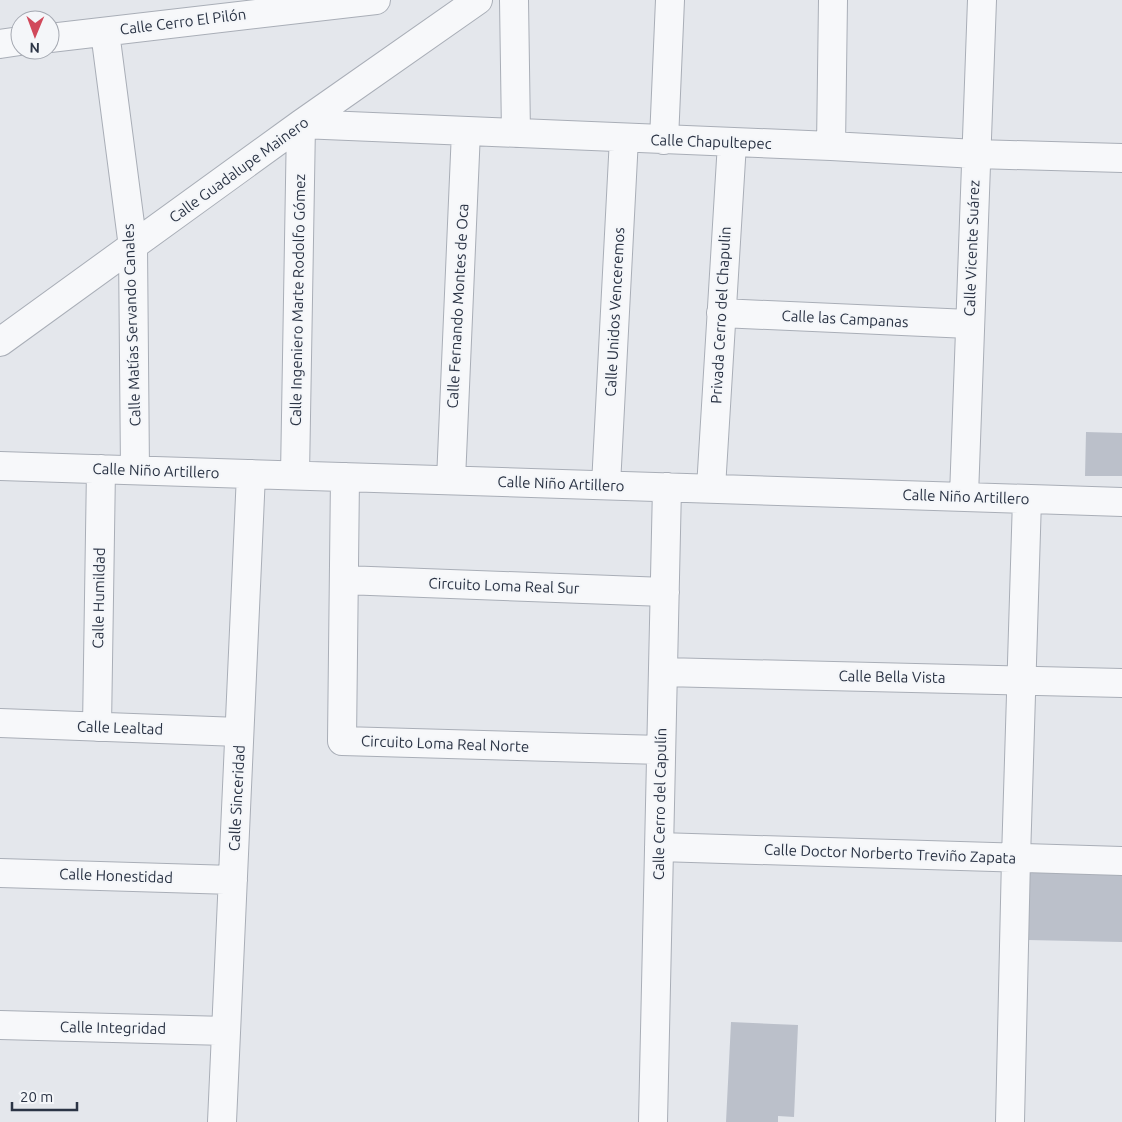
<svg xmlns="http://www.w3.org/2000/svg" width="1122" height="1122" font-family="Ubuntu,sans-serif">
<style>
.building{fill:#bbc0ca}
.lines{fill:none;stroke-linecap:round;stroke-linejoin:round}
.minor-casing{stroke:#a9aeb7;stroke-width:30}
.minor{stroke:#f7f8fa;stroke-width:28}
.labels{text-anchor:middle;stroke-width:4;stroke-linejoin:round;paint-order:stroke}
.street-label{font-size:15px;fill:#2b3445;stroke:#f4f6f9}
</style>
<rect width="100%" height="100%" fill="#e4e7ec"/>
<!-- building -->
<path class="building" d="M1086,432L1122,433V476H1085Z
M1030,871L1122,873V942L1028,940Z
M731,1022L798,1025L794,1117L778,1116V1122H726Z"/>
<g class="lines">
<defs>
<path id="minor" d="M514,0L516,133
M105,32L133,247L135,470
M50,38L376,0
M0,44L20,41
M664,140L670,0
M831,146L833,0
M721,313L969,324
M0,342L301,124L478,0
M0,466L1122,502
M295,475L301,124L831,146L976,154L1122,158
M345,477L342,741L661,750
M451,480L466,131
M606,485L624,138
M711,488L732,143
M964,496L982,0
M344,580L665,592
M663,672L1122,683
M0,723L239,732
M97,727L101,469
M659,847L1122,861
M0,873L233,880
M0,1025L226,1031
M222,1122L251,474
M653,1122L667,487
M1010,1122L1016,858L1027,499"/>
</defs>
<!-- minor casing -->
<use href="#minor" class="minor-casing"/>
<!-- minor -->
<use href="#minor" class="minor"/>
</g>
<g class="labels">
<!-- street labels -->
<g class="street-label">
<text transform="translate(183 22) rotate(-7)" y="5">Calle Cerro El Pilón</text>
<text transform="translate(711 142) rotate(2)" y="5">Calle Chapultepec</text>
<text transform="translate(239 170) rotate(-36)" y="5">Calle Guadalupe Mainero</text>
<text transform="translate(972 248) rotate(-88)" y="5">Calle Vicente Suárez</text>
<text transform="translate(298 300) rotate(-89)" y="5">Calle Ingeniero Marte Rodolfo Gómez</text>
<text transform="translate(458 306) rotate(-87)" y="5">Calle Fernando Montes de Oca</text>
<text transform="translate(615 312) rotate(-87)" y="5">Calle Unidos Venceremos</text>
<text transform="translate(721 315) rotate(-87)" y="5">Privada Cerro del Chapulin</text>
<text transform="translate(845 319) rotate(3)" y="5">Calle las Campanas</text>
<text transform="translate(132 325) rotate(-92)" y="5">Calle Matías Servando Canales</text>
<text transform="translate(156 471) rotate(2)" y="5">Calle Niño Artillero</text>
<text transform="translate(561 484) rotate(2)" y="5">Calle Niño Artillero</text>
<text transform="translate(966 497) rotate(2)" y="5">Calle Niño Artillero</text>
<text transform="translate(504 586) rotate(2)" y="5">Circuito Loma Real Sur</text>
<text transform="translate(99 598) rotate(-89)" y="5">Calle Humildad</text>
<text transform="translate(892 677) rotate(1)" y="5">Calle Bella Vista</text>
<text transform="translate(120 728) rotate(2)" y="5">Calle Lealtad</text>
<text transform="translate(445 744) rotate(2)" y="5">Circuito Loma Real Norte</text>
<text transform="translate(237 798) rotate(-87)" y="5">Calle Sinceridad</text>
<text transform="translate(660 804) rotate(-89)" y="5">Calle Cerro del Capulín</text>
<text transform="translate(890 854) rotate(2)" y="5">Calle Doctor Norberto Treviño Zapata</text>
<text transform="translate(116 876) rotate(2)" y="5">Calle Honestidad</text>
<text transform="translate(113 1028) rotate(1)" y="5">Calle Integridad</text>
</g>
</g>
<!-- north arrow -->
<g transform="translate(35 35) rotate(181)"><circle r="24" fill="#f4f6f9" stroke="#a4a8b1"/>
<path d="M0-4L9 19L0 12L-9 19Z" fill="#d1495b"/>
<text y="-8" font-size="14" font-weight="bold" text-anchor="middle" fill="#2b3445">N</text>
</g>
<!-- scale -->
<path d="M12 1102v8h65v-8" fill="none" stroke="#2b3445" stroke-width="2.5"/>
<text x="20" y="1102" font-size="15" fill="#2b3445" stroke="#f4f6f9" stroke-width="4" paint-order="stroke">20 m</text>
</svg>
